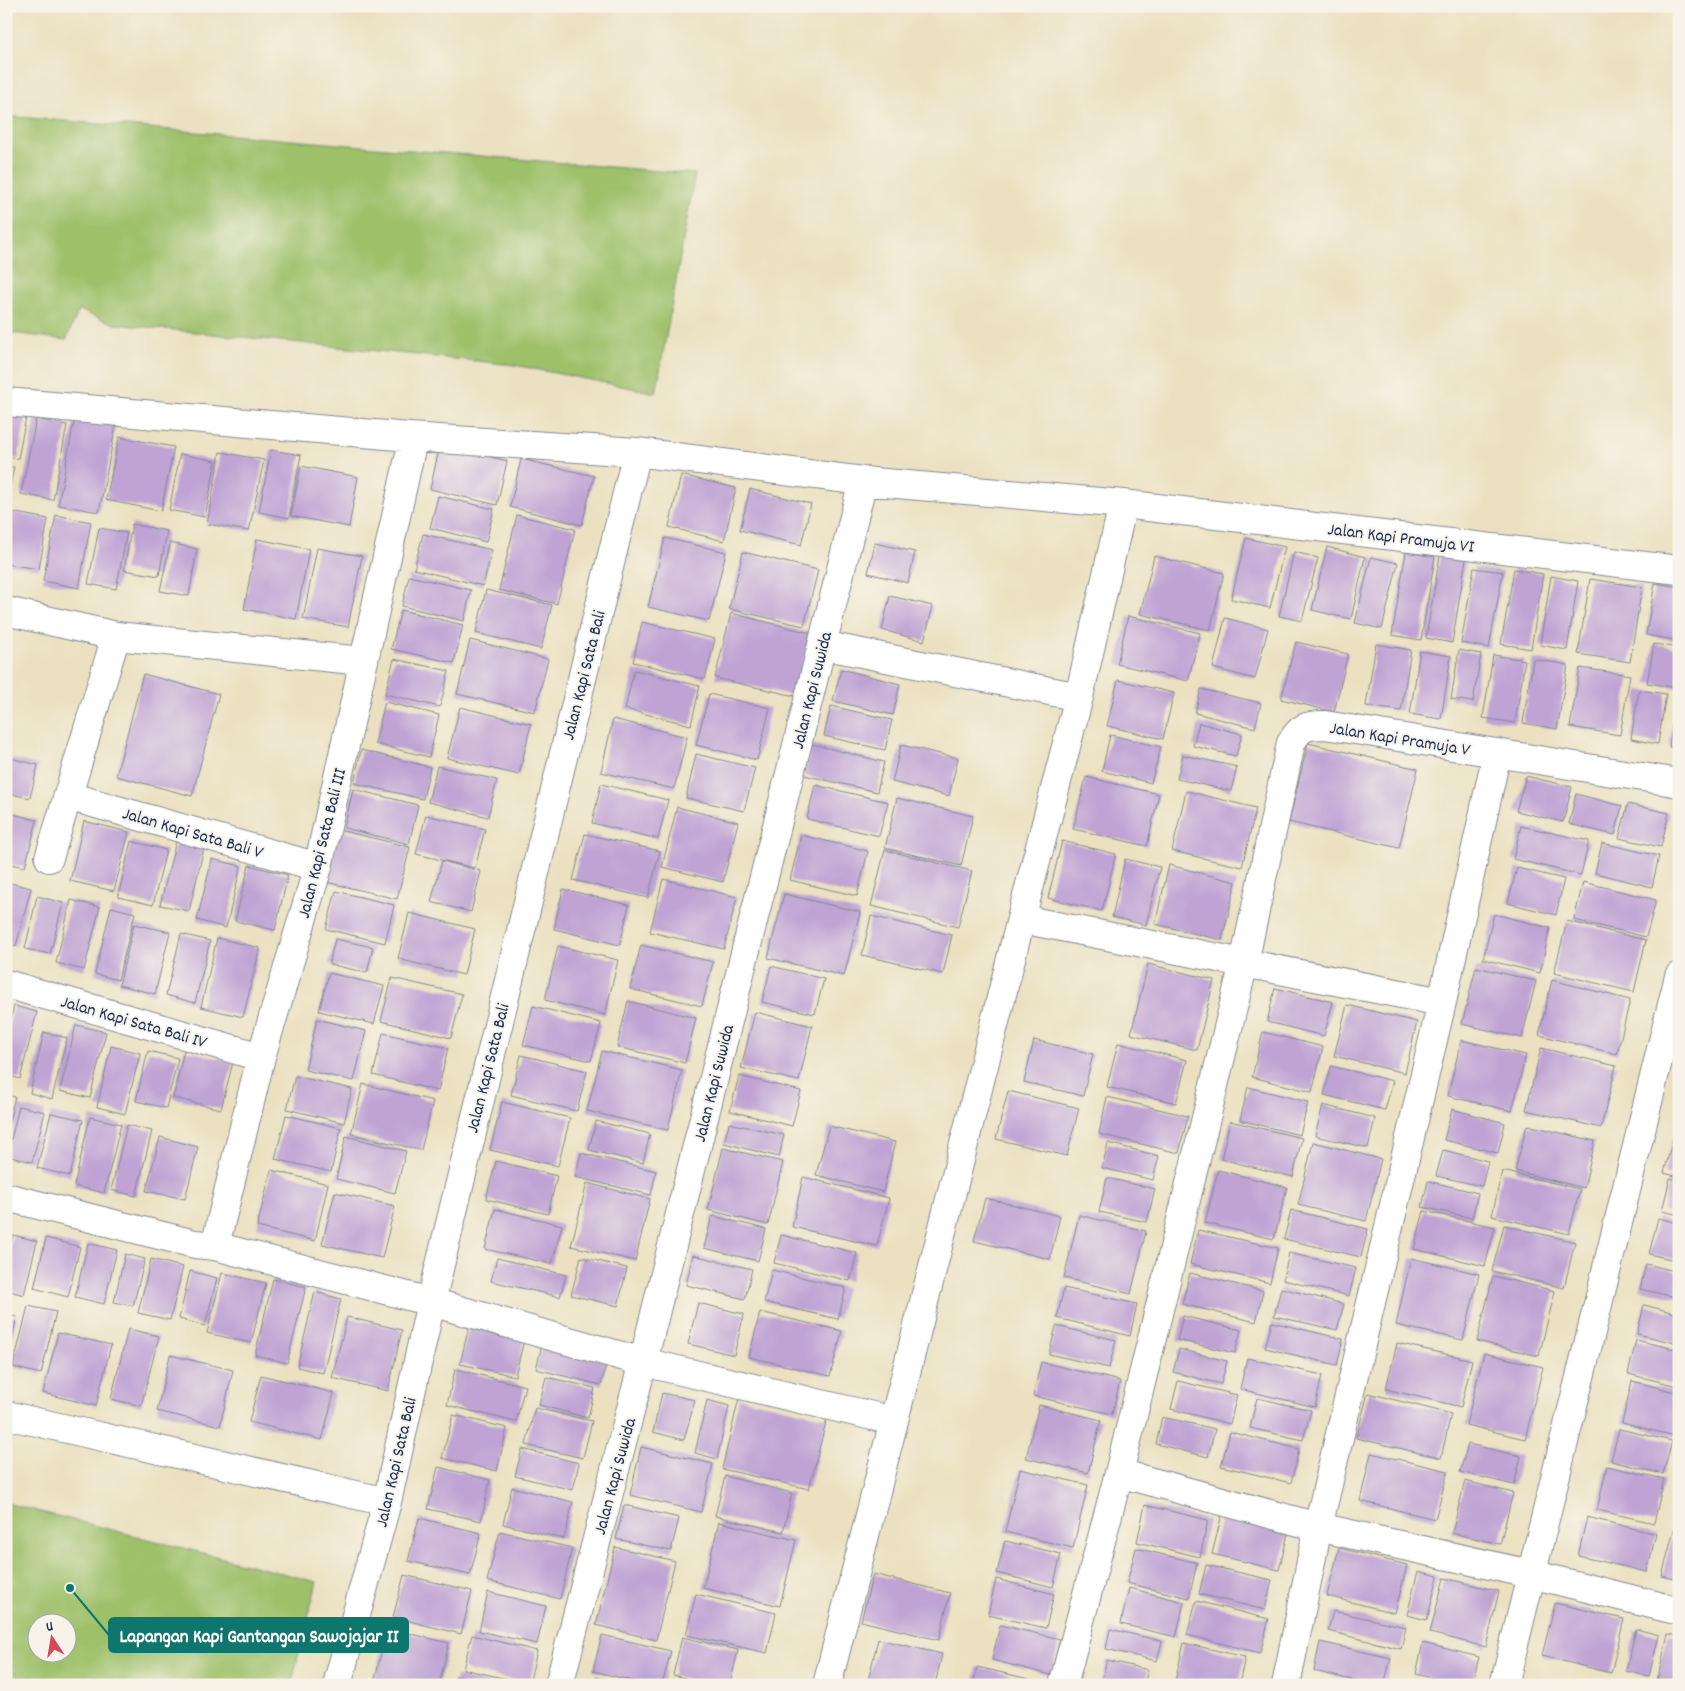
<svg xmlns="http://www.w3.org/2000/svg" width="1685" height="1691" font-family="Dekko,sans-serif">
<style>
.green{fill:#9dc069;stroke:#5c7864;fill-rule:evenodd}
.building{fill:#bea3d4}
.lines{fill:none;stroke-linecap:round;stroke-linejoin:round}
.minor-casing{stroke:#838890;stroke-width:30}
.minor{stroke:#fff;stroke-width:28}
.labels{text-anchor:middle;stroke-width:4;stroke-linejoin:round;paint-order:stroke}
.street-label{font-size:18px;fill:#1b2f5e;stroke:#f7f3e8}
.leader{fill:none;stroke:#0f766e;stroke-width:2}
.callout-dot{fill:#0f766e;stroke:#f7f3e8;stroke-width:2}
.callout{fill:#0f766e;stroke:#0f766e;stroke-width:2}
.callout-label{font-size:19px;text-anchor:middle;font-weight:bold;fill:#fff}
</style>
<rect width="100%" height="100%" fill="#f7f3e8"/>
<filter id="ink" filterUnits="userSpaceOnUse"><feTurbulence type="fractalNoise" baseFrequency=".02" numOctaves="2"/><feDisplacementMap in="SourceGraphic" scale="10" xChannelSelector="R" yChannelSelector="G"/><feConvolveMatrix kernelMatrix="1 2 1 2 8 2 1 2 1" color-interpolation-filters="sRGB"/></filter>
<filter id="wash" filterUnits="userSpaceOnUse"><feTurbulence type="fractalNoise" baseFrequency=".0096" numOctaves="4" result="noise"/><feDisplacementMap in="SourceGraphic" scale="20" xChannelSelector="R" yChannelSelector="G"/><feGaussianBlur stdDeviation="1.12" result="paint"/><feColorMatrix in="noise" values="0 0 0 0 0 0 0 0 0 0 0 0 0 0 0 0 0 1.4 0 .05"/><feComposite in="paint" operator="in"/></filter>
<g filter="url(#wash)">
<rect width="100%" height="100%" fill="#ebe1c1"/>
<!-- green -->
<path class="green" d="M6,116L695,174L656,393L514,365L115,324L79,310L66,340L6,332Z
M6,1503L317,1582L291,1685H6ZM38,1624H68V1654H38Z"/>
<g id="blocks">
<!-- building -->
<path class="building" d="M6,413L26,417L18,459L6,457Z
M75,417L116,425L99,512L58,505Z
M36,419L67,425L53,500L21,494Z
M119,437L174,447L161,511L106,500Z
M440,445L507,461L497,505L430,489Z
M271,450L301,455L289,518L259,512Z
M220,452L264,460L249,531L207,524Z
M180,454L216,461L205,517L169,510Z
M521,459L594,476L582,525L510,507Z
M6,466L14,467L7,500H6Z
M301,466L358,477L349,527L291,516Z
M681,475L736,488L724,541L669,527Z
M750,489L811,504L801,545L740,530Z
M438,496L494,509L486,542L430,528Z
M11,512L48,519L39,569L6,564V539Z
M56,515L91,522L79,588L43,581Z
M517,515L575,529L557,604L499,590Z
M132,524L167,531L159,576L124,570Z
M99,528L127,533L116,589L88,584Z
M423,534L492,550L483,586L414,569Z
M665,538L726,552L709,621L648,607Z
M1246,538L1285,547L1270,608L1231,599Z
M257,539L309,549L296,619L244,609Z
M170,543L197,549L189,596L160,591Z
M875,543L915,552L908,583L868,573Z
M1327,547L1365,557L1351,619L1312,610Z
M317,548L362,556L348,627L303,619Z
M743,552L818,570L804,626L729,609Z
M1294,552L1318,558L1302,621L1279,616Z
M1406,552L1435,557L1421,640L1392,635Z
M1440,555L1466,559L1452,643L1426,638Z
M1154,556L1224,573L1210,630L1140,614Z
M1371,557L1398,563L1382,629L1355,623Z
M1474,568L1503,572L1489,648L1461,643Z
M1514,569L1543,574L1531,649L1501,644Z
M409,576L471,590L464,621L402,606Z
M1551,576L1578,581L1567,650L1540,645Z
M1590,579L1642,587L1630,662L1578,654Z
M1655,583L1679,587V641L1646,635Z
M486,590L552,605L541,649L476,633Z
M890,596L933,606L924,641L882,630Z
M401,610L463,625L454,663L391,649Z
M731,613L810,633L795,696L715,678Z
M1128,616L1200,633L1188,681L1117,664Z
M1225,618L1268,629L1255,679L1213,668Z
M642,622L715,639L705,679L633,662Z
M470,640L548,659L535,712L457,694Z
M1296,642L1348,654L1334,712L1281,699Z
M1376,644L1411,650L1401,711L1366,706Z
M1654,644L1679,648V688L1647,683Z
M1459,650L1481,654L1473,702L1451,699Z
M1420,651L1451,656L1441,719L1410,714Z
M1493,655L1525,660L1515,723L1483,718Z
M394,659L449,671L440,707L385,694Z
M1533,659L1568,665L1557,729L1523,723Z
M1580,668L1630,675L1620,735L1570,727Z
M841,669L900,684L893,715L833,701Z
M634,670L700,686L691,725L625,709Z
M143,674L219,694L192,796L116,776Z
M1118,680L1174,693L1163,739L1107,726Z
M1201,689L1261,703L1255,728L1195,713Z
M1639,690L1666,694L1658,744L1631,739Z
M709,694L770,708L757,760L696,745Z
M1677,695H1679V749L1669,747Z
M385,702L439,715L429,757L375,744Z
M831,706L892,720L885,750L824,736Z
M460,707L531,724L519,775L447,758Z
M613,719L687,737L674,789L601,772Z
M1199,723L1242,734L1236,756L1193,746Z
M1110,735L1161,747L1151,783L1102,771Z
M1308,743L1418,769L1399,848L1289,822Z
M812,744L884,762L877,792L804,775Z
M901,745L958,758L949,796L892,782Z
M361,750L430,767L423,799L354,783Z
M696,754L755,768L744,811L686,798Z
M1183,755L1237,767L1231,791L1177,779Z
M6,757L38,765L30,798L6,793Z
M437,766L497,780L488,817L428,802Z
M1526,776L1572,787L1563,822L1516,811Z
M1086,777L1159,794L1147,846L1073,829Z
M601,784L668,800L658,839L592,823Z
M815,785L888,802L879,836L807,819Z
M353,789L418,805L409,844L344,828Z
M1186,791L1256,808L1242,867L1172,851Z
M1576,794L1622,806L1615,835L1569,824Z
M897,798L973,816L961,866L885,848Z
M1628,804L1669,813L1661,847L1619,838Z
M677,807L738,822L723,882L662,867Z
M13,814L37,820L25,867L6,863V841Z
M426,815L485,829L475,868L416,854Z
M84,821L129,832L114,891L70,881Z
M1521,826L1589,841L1581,875L1513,859Z
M339,830L410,847L397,899L326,882Z
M585,834L660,851L648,898L573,880Z
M801,835L868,851L857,896L790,880Z
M177,837L205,844L189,911L160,905Z
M131,841L166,850L153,905L118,897Z
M1062,841L1116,854L1102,911L1048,898Z
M1602,843L1659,856L1652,887L1595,873Z
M885,850L972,871L958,927L871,906Z
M212,859L241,866L226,928L197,920Z
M1125,859L1160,867L1146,925L1112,917Z
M442,861L481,871L471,912L431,902Z
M249,865L288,875L275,930L235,921Z
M1169,865L1236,882L1222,940L1155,924Z
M1517,868L1564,879L1556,915L1508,903Z
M663,879L737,897L724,949L650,932Z
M6,882L31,888L16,946L6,943Z
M1583,882L1656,900L1646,937L1574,920Z
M563,889L629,905L620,945L554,929Z
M336,891L394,905L385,943L326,929Z
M784,894L860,912L844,976L768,958Z
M37,896L63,903L50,954L25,949Z
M71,900L100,907L84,970L56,963Z
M111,907L135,913L118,980L95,974Z
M409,913L475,929L464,975L398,959Z
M1494,914L1550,928L1540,973L1483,959Z
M871,916L952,935L943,974L862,955Z
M1567,921L1646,940L1634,992L1554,973Z
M134,924L170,932L155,994L119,985Z
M181,934L210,941L195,1003L166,995Z
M217,938L260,948L243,1017L201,1007Z
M335,939L373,947L367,973L329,964Z
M641,945L713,962L702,1006L630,989Z
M558,946L618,960L605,1015L545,1000Z
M1148,964L1214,980L1197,1050L1131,1034Z
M771,966L824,979L815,1014L762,1002Z
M1476,967L1536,981L1522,1038L1462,1024Z
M329,973L384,986L374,1024L319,1011Z
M392,978L462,994L451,1038L381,1021Z
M1552,980L1630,1000L1617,1054L1539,1035Z
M1275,988L1333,1002L1324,1036L1267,1022Z
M628,1001L696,1018L685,1063L617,1047Z
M1347,1005L1417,1022L1405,1073L1334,1056Z
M14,1006L37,1012L20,1079L6,1075V1037Z
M533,1006L601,1023L591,1061L523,1045Z
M755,1012L812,1026L799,1081L741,1068Z
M317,1019L366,1031L354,1081L305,1070Z
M76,1025L106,1032L90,1098L60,1091Z
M44,1032L67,1038L52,1099L30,1093Z
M1263,1032L1323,1047L1312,1092L1252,1077Z
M383,1033L448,1048L438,1091L373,1075Z
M1034,1040L1093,1054L1083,1096L1024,1082Z
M1461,1040L1526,1055L1512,1111L1448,1096Z
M1118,1043L1187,1060L1176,1103L1107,1087Z
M111,1046L140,1053L125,1114L97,1107Z
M1541,1048L1616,1066L1601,1128L1526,1110Z
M184,1050L233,1062L221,1109L173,1098Z
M148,1051L178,1058L166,1108L136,1101Z
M602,1051L682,1070L668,1130L587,1111Z
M521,1055L587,1071L577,1111L511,1095Z
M1331,1066L1393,1081L1385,1110L1324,1095Z
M295,1076L352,1089L344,1123L287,1109Z
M739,1076L801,1091L792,1126L730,1111Z
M363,1084L433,1101L421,1150L351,1134Z
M1248,1087L1308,1102L1300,1135L1240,1120Z
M1008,1091L1079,1108L1067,1156L996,1139Z
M6,1095L15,1097L7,1130H6Z
M1107,1097L1188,1116L1179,1153L1099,1134Z
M502,1102L570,1118L558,1166L490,1150Z
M1323,1105L1375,1118L1368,1148L1315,1136Z
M19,1106L45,1112L32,1162L7,1156Z
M1452,1109L1505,1123L1498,1153L1444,1140Z
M51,1113L83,1120L70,1176L37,1168Z
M286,1115L341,1128L331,1172L275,1159Z
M90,1117L121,1124L104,1193L74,1186Z
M596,1121L650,1134L643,1163L589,1150Z
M1230,1121L1302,1138L1293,1177L1221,1159Z
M729,1123L784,1135L779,1157L724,1143Z
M127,1125L152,1131L136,1196L111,1190Z
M1527,1125L1595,1141L1584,1188L1515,1171Z
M829,1126L895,1142L883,1192L816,1175Z
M1675,1131L1679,1132V1177L1664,1173Z
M346,1136L406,1151L395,1193L336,1179Z
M160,1137L198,1147L185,1199L146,1191Z
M1313,1142L1381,1159L1366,1221L1298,1205Z
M1108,1143L1159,1156L1153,1180L1102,1168Z
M723,1148L783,1162L768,1225L708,1210Z
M1443,1150L1488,1161L1482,1186L1436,1176Z
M581,1153L656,1171L651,1195L575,1177Z
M496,1161L557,1176L548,1214L486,1199Z
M271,1170L328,1184L315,1241L257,1227Z
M1218,1170L1287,1187L1274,1239L1205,1223Z
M1502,1171L1580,1189L1569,1234L1492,1216Z
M803,1177L889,1198L877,1246L792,1227Z
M1107,1178L1155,1189L1147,1222L1099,1212Z
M1670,1178L1679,1180V1215L1662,1211Z
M1428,1181L1478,1193L1472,1218L1422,1207Z
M587,1183L650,1199L635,1261L571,1246Z
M335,1192L395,1206L382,1258L322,1244Z
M985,1198L1060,1216L1050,1259L974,1241Z
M495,1209L562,1225L552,1264L485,1249Z
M1291,1210L1368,1229L1361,1257L1284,1239Z
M1424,1211L1495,1227L1485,1266L1414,1249Z
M1079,1215L1146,1231L1131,1294L1064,1278Z
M712,1216L766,1229L758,1261L704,1248Z
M1658,1218L1679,1223V1261L1649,1254Z
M1504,1225L1575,1242L1564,1288L1492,1271Z
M1198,1230L1278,1248L1270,1283L1190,1264Z
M13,1235L37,1241L24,1295L6,1290V1263Z
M781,1235L857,1253L850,1281L774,1263Z
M46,1238L80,1247L68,1297L34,1288Z
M88,1243L117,1250L104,1304L75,1297Z
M1289,1253L1356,1268L1349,1296L1283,1280Z
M125,1254L145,1259L133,1306L114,1302Z
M693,1255L752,1269L745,1299L686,1285Z
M581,1257L627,1268L618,1306L571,1295Z
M497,1258L566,1275L560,1297L491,1281Z
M1411,1258L1479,1274L1463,1340L1396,1325Z
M151,1259L183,1267L170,1320L138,1313Z
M1646,1264L1679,1272V1298L1640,1289Z
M772,1270L846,1288L838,1319L764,1302Z
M190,1271L217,1278L205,1326L179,1319Z
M222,1273L266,1283L251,1343L207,1333Z
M1190,1273L1263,1291L1256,1322L1182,1304Z
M1493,1276L1555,1291L1539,1356L1477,1341Z
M273,1279L306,1287L287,1363L255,1355Z
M1064,1288L1137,1304L1130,1336L1057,1318Z
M1281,1288L1344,1304L1337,1330L1274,1316Z
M315,1292L341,1299L323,1373L297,1367Z
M698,1303L744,1314L734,1355L688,1344Z
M1644,1305L1679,1314V1344L1637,1334Z
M28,1306L56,1312L41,1374L13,1367Z
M760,1312L842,1331L830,1376L749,1357Z
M6,1315L17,1317L7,1357L6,1356Z
M1183,1316L1241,1330L1235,1353L1177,1340Z
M347,1317L402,1330L388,1391L332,1378Z
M470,1322L525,1336L515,1376L460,1364Z
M1272,1322L1343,1339L1337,1365L1265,1348Z
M1056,1326L1116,1340L1109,1368L1049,1354Z
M128,1329L159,1336L141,1406L111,1399Z
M58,1333L111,1345L96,1406L43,1393Z
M1636,1340L1679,1350L1678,1386L1628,1374Z
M1397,1343L1472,1360L1461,1407L1386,1389Z
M542,1345L607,1361L601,1385L536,1369Z
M1179,1349L1227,1361L1221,1384L1173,1372Z
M1484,1353L1543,1367L1525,1439L1466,1425Z
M170,1355L233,1370L220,1426L157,1411Z
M1247,1358L1322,1375L1315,1407L1240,1389Z
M1041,1362L1120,1381L1112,1414L1033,1396Z
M455,1369L525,1386L516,1422L447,1405Z
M261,1375L334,1393L322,1440L249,1422Z
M546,1377L595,1388L588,1418L539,1405Z
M1178,1381L1237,1395L1230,1424L1171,1409Z
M1632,1381L1679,1393V1437L1622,1423Z
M662,1393L695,1400L684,1440L653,1432Z
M1368,1393L1451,1414L1441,1458L1356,1438Z
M739,1398L827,1418L809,1489L722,1469Z
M1257,1398L1311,1410L1303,1440L1250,1428Z
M707,1400L729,1406L717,1459L695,1453Z
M1039,1405L1101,1420L1088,1473L1026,1458Z
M535,1408L592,1421L583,1458L526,1445Z
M453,1415L507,1428L497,1471L442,1458Z
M1162,1417L1215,1429L1208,1457L1156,1444Z
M1619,1429L1672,1441L1663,1474L1611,1461Z
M1230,1432L1299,1449L1291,1483L1221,1466Z
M1468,1444L1521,1456L1514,1485L1460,1472Z
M641,1447L713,1464L701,1512L630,1495Z
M522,1449L579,1463L573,1490L515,1476Z
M1371,1453L1448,1471L1435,1519L1360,1501Z
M1607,1466L1664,1479L1654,1523L1597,1510Z
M438,1467L490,1480L481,1521L428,1509Z
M1020,1469L1088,1485L1073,1548L1005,1532Z
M725,1476L792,1493L783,1532L715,1516Z
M1465,1481L1513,1493L1500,1544L1452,1533Z
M512,1487L573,1502L564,1539L503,1524Z
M624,1505L679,1518L671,1551L616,1539Z
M1145,1505L1208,1520L1200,1557L1137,1542Z
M1222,1514L1289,1530L1279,1570L1212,1554Z
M1587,1517L1656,1534L1647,1572L1578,1556Z
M419,1518L481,1533L470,1575L408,1561Z
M719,1522L796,1540L780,1606L703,1588Z
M1676,1522L1679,1523V1580L1662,1576Z
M500,1531L572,1548L560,1599L487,1581Z
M1005,1541L1061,1554L1053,1587L997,1573Z
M615,1547L675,1561L656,1640L596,1625Z
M1136,1548L1197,1563L1189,1598L1127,1583Z
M1339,1548L1407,1565L1395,1613L1327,1596Z
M1206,1565L1272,1580L1265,1610L1199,1594Z
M1418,1571L1438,1576L1427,1620L1407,1615Z
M873,1574L950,1593L939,1640L861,1621Z
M404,1575L472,1591L461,1634L393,1617Z
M1444,1578L1499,1591L1486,1647L1430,1633Z
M996,1579L1054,1594L1046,1628L988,1615Z
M1129,1588L1184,1602L1176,1637L1121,1624Z
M488,1592L546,1606L537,1644L479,1631Z
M696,1594L776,1613L767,1653L686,1635Z
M1196,1601L1269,1619L1260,1653L1187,1635Z
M1555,1603L1624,1619L1611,1673L1542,1656Z
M1333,1611L1406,1627L1401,1649L1328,1631Z
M1000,1625L1060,1639L1051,1675L992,1660Z
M387,1628L449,1643L439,1685H400L375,1679Z
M1110,1629L1162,1641L1157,1661L1106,1649Z
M1636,1629L1659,1635L1649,1676L1626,1671Z
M1668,1634L1679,1636V1685H1656Z
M472,1635L537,1651L529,1684L463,1669Z
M602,1635L671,1651L662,1685H650L593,1671Z
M682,1637L738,1650L730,1685H712L673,1675Z
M878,1639L942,1654L935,1685H881L868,1681Z
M1320,1642L1391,1658L1384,1685H1373L1314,1671Z
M1184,1643L1245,1657L1239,1685H1194L1175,1681Z
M1423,1643L1479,1657L1472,1685H1460L1416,1674Z
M1107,1660L1148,1670L1144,1685H1111L1101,1682Z
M977,1667L1042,1682L1041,1685H973Z
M456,1676L489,1684V1685H454Z
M596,1677L625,1684V1685H594Z"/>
</g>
</g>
<g filter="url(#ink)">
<use href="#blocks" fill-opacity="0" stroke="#838890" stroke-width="1"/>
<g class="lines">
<defs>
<path id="minor" d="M6,402L409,437L637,452L863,481L1123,504L1679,570
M6,611L116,636L363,661
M822,645L1079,697
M68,796L318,867
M49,858L116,636
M1021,919L1442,1002
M6,984L261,1057
M6,1197L195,1244L215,1246L431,1302L643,1362L894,1421
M215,1246L261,1057L318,867L411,449L409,437
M6,1415L387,1502
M1119,1473L1318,1527L1531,1574L1679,1611
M337,1685L387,1502L431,1302L637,452
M559,1685L643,1362L863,481
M827,1685L1021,919L1079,697L1123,504
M1063,1685L1119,1473L1244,963L1291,743C1300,727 1306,725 1325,725L1679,783
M1286,1685L1318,1527L1442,1002L1497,753
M1504,1685L1679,976"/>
</defs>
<!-- minor casing -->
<use href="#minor" class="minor-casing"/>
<!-- minor -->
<use href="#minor" class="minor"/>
</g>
</g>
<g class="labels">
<!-- street labels -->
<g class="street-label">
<text transform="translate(1401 537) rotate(7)" y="6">Jalan Kapi Pramuja VI</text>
<text transform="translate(583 675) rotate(-76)" y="6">Jalan Kapi Sata Bali</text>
<text transform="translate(811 690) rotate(-76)" y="6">Jalan Kapi Suwida</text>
<text transform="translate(1400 738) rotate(9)" y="6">Jalan Kapi Pramuja V</text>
<text transform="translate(193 832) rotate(16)" y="6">Jalan Kapi Sata Bali V</text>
<text transform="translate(321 843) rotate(-76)" y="6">Jalan Kapi Sata Bali III</text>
<text transform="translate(134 1021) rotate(16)" y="6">Jalan Kapi Sata Bali IV</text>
<text transform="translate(487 1068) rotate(-76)" y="6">Jalan Kapi Sata Bali</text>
<text transform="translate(713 1083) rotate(-76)" y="6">Jalan Kapi Suwida</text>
<text transform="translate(395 1462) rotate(-77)" y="6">Jalan Kapi Sata Bali</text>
<text transform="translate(614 1476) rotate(-75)" y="6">Jalan Kapi Suwida</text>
</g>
</g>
<!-- callouts -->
<path class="leader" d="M70 1588L109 1635"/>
<circle class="callout-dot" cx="70" cy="1588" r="5"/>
<rect class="callout" x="109" y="1618" width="299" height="34" rx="5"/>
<g class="callout-label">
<text x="259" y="1642">Lapangan Kapi Gantangan Sawojajar II</text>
</g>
<!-- margin -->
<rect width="1685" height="1691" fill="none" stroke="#f7f3e8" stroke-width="25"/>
<!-- north arrow -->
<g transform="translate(52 1638) rotate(348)"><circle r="24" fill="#f7f3e8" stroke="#9fa5b1"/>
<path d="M0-4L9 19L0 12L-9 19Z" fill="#d1495b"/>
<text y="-8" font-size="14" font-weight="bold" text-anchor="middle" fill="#1b2f5e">U</text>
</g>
</svg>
